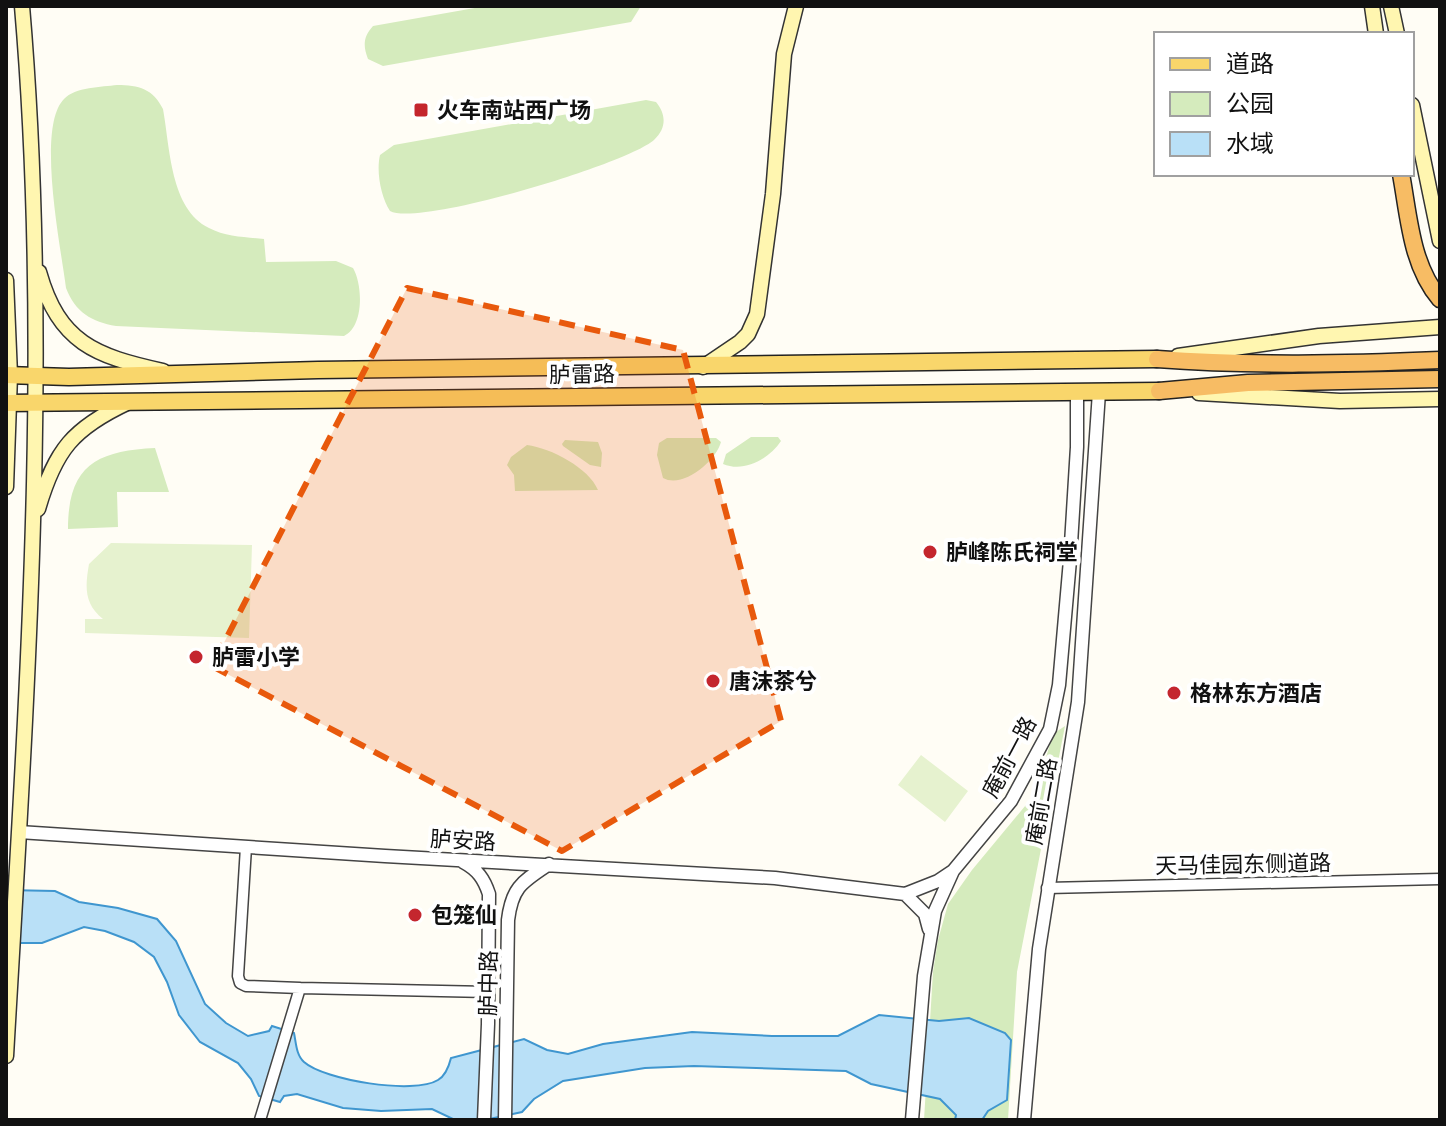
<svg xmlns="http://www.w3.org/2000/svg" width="1446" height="1126" font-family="'Times New Roman','Noto Sans SC',serif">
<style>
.green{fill:#d5ebbd}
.pitch{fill:#e6f2cf}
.water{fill:#b9e0f7;stroke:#3f96cf;stroke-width:2}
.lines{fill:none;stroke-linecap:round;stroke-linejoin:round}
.minor-casing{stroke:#444;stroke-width:13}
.tertiary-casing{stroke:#444;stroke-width:15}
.secondary-casing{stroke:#333;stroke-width:17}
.primary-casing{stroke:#222;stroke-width:19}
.trunk-casing{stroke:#222;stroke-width:19}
.minor{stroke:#fff;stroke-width:10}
.tertiary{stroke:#fff;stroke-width:12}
.secondary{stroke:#fff6b0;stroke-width:14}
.primary{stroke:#f9d66b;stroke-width:16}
.trunk{stroke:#f7bc64;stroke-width:16}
.marked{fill:#e8590c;fill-opacity:0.2;stroke:#e8590c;stroke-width:6;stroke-dasharray:16 10;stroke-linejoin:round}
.poi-dot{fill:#c4262e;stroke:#fff;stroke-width:3}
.labels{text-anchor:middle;stroke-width:8;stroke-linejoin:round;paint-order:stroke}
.poi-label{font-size:22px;font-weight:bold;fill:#111;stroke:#fff;text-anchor:start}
.street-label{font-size:22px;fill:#111;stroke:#fff}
</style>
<rect width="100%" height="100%" fill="#fffdf5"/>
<!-- green -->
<path class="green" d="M486,6H641L631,22L383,66L368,59C363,46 363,37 373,26Z
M117,85C139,85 153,89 163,109C170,147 170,209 209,228C226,237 246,237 264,239L266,262L336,261L353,268C363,285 364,327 344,336L116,326C92,322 75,312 66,288C61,248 36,127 64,99C75,87 102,87 117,85Z
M646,100L656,102C666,114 667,128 654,140C627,164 419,227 390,211C381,197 376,172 380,155L394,145Z
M751,437H778L781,441C769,459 744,473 723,464L726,454Z
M667,438H716L721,442C716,461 683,489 663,478L657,455L659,443Z
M565,440L598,442L602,453L601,467L590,465L563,446L562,444Z
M527,445C551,448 589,468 598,490L515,491L514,475L507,465L511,457Z
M155,448L169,492H117L118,527L68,529C68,465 97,451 155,448Z
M1065,726L1017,972L1008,1120H924L933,972L938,940L948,904L972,870L1035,794L1053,734Z"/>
<!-- pitch -->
<path class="pitch" d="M111,543L252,545L249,638L85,633V619H103C84,604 85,587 89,564Z
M921,755L968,791L945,822L898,785Z"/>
<!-- water -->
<path class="water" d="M6,890L55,891L79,902L118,908L157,919L176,941L205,1004L226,1023L248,1036L269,1031L272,1026L294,1033C296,1042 296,1055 304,1062C324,1080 414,1095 438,1080C445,1076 449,1066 451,1058L524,1039L547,1050L568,1054L603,1044L692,1032L772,1036H838L879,1015L939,1021L969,1018L1005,1033L1011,1040L1007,1100L988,1111L982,1120H955L956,1115L940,1099L871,1084L846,1071L694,1066L645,1068L563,1081L534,1099L522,1112L485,1120H455L432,1109L381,1111L343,1108L297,1094L284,1096L280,1102L259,1096L251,1079L238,1063L200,1042L179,1015L167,982L154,957L134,942L105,931L84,927L42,943H6Z"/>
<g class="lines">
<defs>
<path id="minor" d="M246,847L238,976L240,983L246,986L300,988L260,1120
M1047,888L1440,879
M300,988L488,992"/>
<path id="tertiary" d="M19,832L385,856L775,878L905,894L938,881L953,871
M463,862C478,870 484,879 489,894L488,1024L484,1120
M905,894L925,914L929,929
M505,1120L508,920C512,887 522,882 549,864
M912,1120L924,976L935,911L953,871L1011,801L1050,729L1059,685L1070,560L1077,447V392
M1024,1120L1039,949L1078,702L1099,392"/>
<path id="secondary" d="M1372,6L1376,34
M1391,6L1397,34
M1412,105L1440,241
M39,272C59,343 95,356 163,371
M6,280L10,375L6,487
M1178,356L1319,336L1440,327
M703,367L740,342L748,334L757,314L773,194L784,54L796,6
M1199,393L1340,401L1440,399
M38,509C55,450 73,428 129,402
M6,1056C26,707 52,355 22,6"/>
<path id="primary" d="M6,375L69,377L318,370L1157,359
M6,403L1159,391"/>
<path id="trunk" d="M1401,174C1409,217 1411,265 1440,299
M1157,359C1252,366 1345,364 1440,360
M1159,391L1248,383L1440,379"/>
</defs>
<!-- minor casing -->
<use href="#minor" class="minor-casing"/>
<!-- tertiary casing -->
<use href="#tertiary" class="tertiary-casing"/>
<!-- secondary casing -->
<use href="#secondary" class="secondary-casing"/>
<!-- primary casing -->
<use href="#primary" class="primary-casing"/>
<!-- trunk casing -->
<use href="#trunk" class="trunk-casing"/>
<!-- minor -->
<use href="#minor" class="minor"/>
<!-- tertiary -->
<use href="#tertiary" class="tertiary"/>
<!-- secondary -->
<use href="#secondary" class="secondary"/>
<!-- primary -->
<use href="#primary" class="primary"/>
<!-- trunk -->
<use href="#trunk" class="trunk"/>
</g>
<!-- marked area -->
<path class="marked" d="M407,288L683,350L781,721L562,851L212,666Z"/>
<!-- markers -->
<g class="poi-dot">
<rect x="413" y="102" width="16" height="16" rx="4"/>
<circle cx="930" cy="552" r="8"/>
<circle cx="196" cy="657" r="8"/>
<circle cx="713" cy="681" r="8"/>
<circle cx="1174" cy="693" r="8"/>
<circle cx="415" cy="915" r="8"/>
</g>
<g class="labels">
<!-- poi labels -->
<g class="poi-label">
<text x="437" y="118">火车南站西广场</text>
<text x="946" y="560">胪峰陈氏祠堂</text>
<text x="212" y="665">胪雷小学</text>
<text x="729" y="689">唐沫茶兮</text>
<text x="1190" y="701">格林东方酒店</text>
<text x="431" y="923">包笼仙</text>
</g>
<!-- street labels -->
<g class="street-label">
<text transform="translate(582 374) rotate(-1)" y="8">胪雷路</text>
<text transform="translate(1009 757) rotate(-62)" y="8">庵前一路</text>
<text transform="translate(1041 801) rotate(-80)" y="8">庵前二路</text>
<text transform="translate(463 840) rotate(3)" y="8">胪安路</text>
<text transform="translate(1243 864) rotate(-1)" y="8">天马佳园东侧道路</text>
<text transform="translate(488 983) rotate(-89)" y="8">胪中路</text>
</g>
</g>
<!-- border -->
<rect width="1446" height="1126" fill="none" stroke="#111111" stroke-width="16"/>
<!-- legend -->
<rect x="1154" y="32" width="260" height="144" fill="#ffffff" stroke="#a0a0a0" stroke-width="2"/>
<rect x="1170" y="58" width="40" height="12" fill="#f9d66b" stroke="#a0a0a0" stroke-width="2"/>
<text x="1226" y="72" font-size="24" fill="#111111">道路</text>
<rect x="1170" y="92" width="40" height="24" fill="#d5ebbd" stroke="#a0a0a0" stroke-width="2"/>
<text x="1226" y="112" font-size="24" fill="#111111">公园</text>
<rect x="1170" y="132" width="40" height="24" fill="#b9e0f7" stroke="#a0a0a0" stroke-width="2"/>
<text x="1226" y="152" font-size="24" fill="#111111">水域</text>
</svg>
